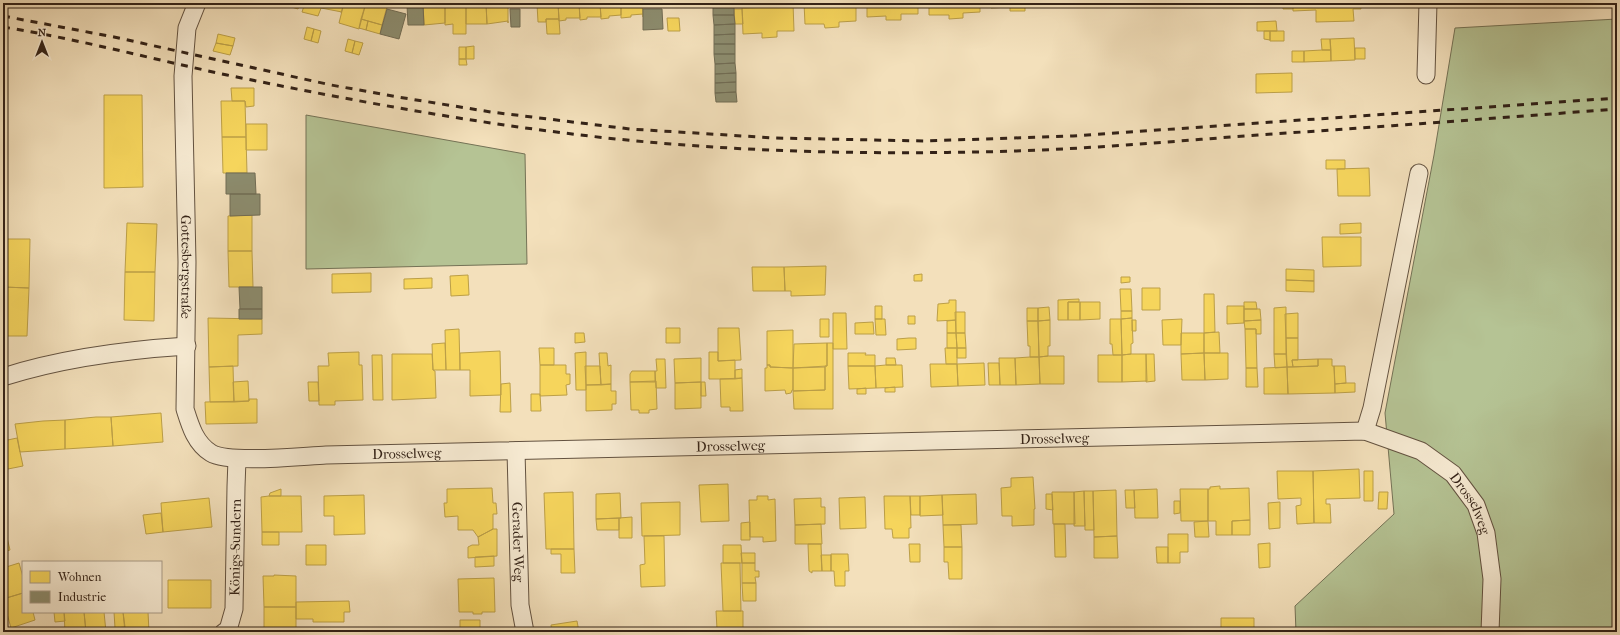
<svg xmlns="http://www.w3.org/2000/svg" width="1620" height="635" font-family="'IM FELL French Canon',serif">
<style>
.green{fill:#b5c394;stroke:#747256}
.homes{fill:#f6d55c;stroke:#bc9f47}
.industry{fill:#8c8c6e;stroke:#716c54}
.lines{fill:none;stroke-linecap:round;stroke-linejoin:round}
.street-casing{stroke:#635240;stroke-width:19}
.street{stroke:#f7ebd3;stroke-width:17}
.rail{stroke:#332217;stroke-width:3;stroke-dasharray:7 7;stroke-linecap:butt}
.labels{text-anchor:middle;stroke-width:4;stroke-linejoin:round;paint-order:stroke}
.street-label{font-size:14px;fill:#332217;stroke:#f7ebd3}
</style>
<rect width="100%" height="100%" fill="#f3e0bb"/>
<filter id="stains"><feTurbulence type="fractalNoise" baseFrequency=".005" numOctaves="4"/><feColorMatrix values="0 0 0 0 .2 0 0 0 0 .09 0 0 0 0 .02 0 0 0 .5 -.17"/></filter>
<radialGradient id="worn" r=".72"><stop offset=".6" stop-color="#630" stop-opacity="0"/><stop offset="1" stop-color="#630" stop-opacity=".3"/></radialGradient>
<!-- green -->
<path class="green" d="M1617,19V632H1296L1295,606L1394,514L1385,413L1434,155L1455,28Z
M306,115L525,154L527,264L306,269Z"/>
<!-- homes -->
<path class="homes" d="M278,3H300L298,9Z
M305,3H323L318,16L302,12Z
M323,3H344L341,13L342,12L321,8Z
M344,3H366L359,29L339,23Z
M366,3H388L382,25L361,19Z
M423,3L424,5L445,3V23L424,25Z
M452,3H466V34H453V24L445,25V5H452Z
M472,3H486L487,24H466V4H472Z
M494,3H508V23V21L487,24L486,4Z
M544,3H558L559,19H546V22H538L537,4Z
M558,3H579L580,18H566V20L559,21Z
M579,3H600L601,17H587V19L580,20Z
M600,3H621V15L609,16V18L601,19Z
M621,3H642L643,17V14L631,15V17L621,18Z
M775,3H793L794,31H777V37L762,38V33L743,34L742,8L775,7Z
M804,3H856V21L839,22V27L825,28L824,24H805Z
M867,3H918V14H901V20H886V16L867,17Z
M929,3H980V12L963,13V18L949,19V15H929Z
M991,3H1042V5H1025V11H1010V7L991,8Z
M1283,3H1293V9H1283Z
M1293,3H1360L1361,9H1353L1354,21L1316,22V10L1293,11Z
M734,9H742L743,24H735Z
M667,18H679L680,31H668Z
M361,19L368,21L366,30L359,28Z
M546,19H559L560,34H547Z
M368,21L382,25L380,34L366,30Z
M1276,21L1277,31H1257V22Z
M307,27L314,29L311,41L304,39Z
M314,29L321,31L318,43L311,41Z
M1264,31H1270V40L1264,39Z
M1270,31H1284V41H1270Z
M218,34L235,38L233,46L216,43Z
M1354,38L1355,60L1331,61L1330,39Z
M348,39L355,41L352,53L345,51Z
M1321,39H1330L1331,50H1322Z
M355,41L363,43L359,55L352,53Z
M216,43L233,46L230,55L213,51Z
M474,46V59H466V47Z
M459,47H466V59H459Z
M1355,48H1365V59H1355Z
M1322,50H1331V61L1304,62V51Z
M1292,51H1304V62H1292Z
M459,59H466L467,65H459Z
M1292,73V92L1256,93V74Z
M231,88H254V106L246,107L245,101H232Z
M104,95H142L143,187L104,188Z
M221,101H245L246,137H222Z
M246,124H267V150H246Z
M222,137H246L247,173H223Z
M1326,160H1345V169H1326Z
M1369,168L1370,196H1338L1337,169Z
M252,215V251H228V216Z
M127,223L157,224L155,272H125Z
M1361,223V233L1340,234V224Z
M1322,237H1361V266L1323,267Z
M3,239H30L29,288L3,287Z
M228,251H252L253,287H229Z
M826,266L825,295L791,296V291H785L784,267Z
M752,267H784L785,291H753Z
M1286,269L1314,270V281L1286,280Z
M125,272H155L154,321L124,320Z
M371,273V292L332,293V274Z
M922,274V281H914V275Z
M468,275L469,295L451,296L450,276Z
M1121,277H1130V282L1121,283Z
M432,278V288L404,289V279Z
M1286,280L1314,281V292L1286,291Z
M3,287L29,288L27,336H3Z
M1142,288H1160V310H1142Z
M1120,289H1131L1132,311H1121Z
M1204,294H1214L1215,332L1204,333Z
M1079,299V302H1068V320H1058V300Z
M949,300H956V320L937,321L938,304L949,303Z
M1068,302H1080V320H1068Z
M1080,302H1100V319L1080,320Z
M1244,302H1256L1257,309H1244Z
M875,306H882V319H875Z
M1227,306H1244V323L1227,324Z
M1049,307L1050,320L1038,321V308Z
M1286,307V354H1274V308Z
M1027,308H1038V321H1027Z
M1244,309H1260L1261,320L1244,321Z
M1121,311H1132V318L1121,319Z
M955,312H965V333H956Z
M833,313H846L847,349H833Z
M1298,313V338H1286L1285,314Z
M908,316H915V324H908Z
M208,318L262,319V334L238,335V366L209,367Z
M1132,318L1133,343L1131,344V354L1122,355L1121,319Z
M820,319H829V337H820Z
M875,319H885L886,335H876Z
M1110,319H1121L1122,355H1113L1112,344H1110Z
M1182,319L1181,345H1163L1162,320Z
M956,320V333H947V321Z
M1050,320V346H1048V356L1039,357L1038,321Z
M1132,320H1136V331H1132Z
M1261,320V334H1256V329H1245L1244,321Z
M1027,321H1038L1039,357H1030V346H1028Z
M873,322L874,334H855V323Z
M666,328H680V343H666Z
M718,328H739L741,360L718,361Z
M459,329L460,370H446L445,330Z
M1245,329H1256L1257,368H1246Z
M793,330V368L770,367V365H767V331Z
M1219,332L1220,353H1204V333Z
M575,333H584L585,342L575,343Z
M947,333H956L957,348H947Z
M956,333H965L966,348H957Z
M1181,333H1204V353L1181,354Z
M909,338H916V349L897,350V339Z
M1286,338H1298V360H1292L1293,367H1287Z
M445,343L446,370H433L432,344Z
M827,343H833V409H794L793,391L825,390V366H827Z
M827,343V366L793,368L794,344Z
M539,348H554V365H540Z
M945,348H957V364H946Z
M957,348H966V358H957Z
M500,351L501,395L470,396V370H460V353Z
M359,352V365H362L363,400L335,401V405H319L318,366H329L328,353Z
M586,352V390H576L575,353Z
M709,352H718V361L735,360V379H709Z
M599,353H607L608,366L611,365V384L601,385Z
M848,353H866L865,355H875V366H848Z
M1204,353L1205,380H1182L1181,354Z
M1204,353H1228V379L1205,380Z
M392,354H432L433,370L435,371L436,398L392,400Z
M1131,354H1146L1147,381L1122,382V355Z
M1146,354H1154L1155,381L1146,382Z
M1274,354H1286L1287,367L1275,368Z
M372,355H382L383,400H373Z
M1098,355H1122V382H1098Z
M1048,356H1064V384H1040L1039,357Z
M1030,357H1039L1040,384L1016,385L1015,358Z
M701,358V382L675,383L674,359Z
M886,358H895L896,365H886Z
M999,358H1015L1016,385H1000Z
M656,359H665L666,388H656L655,371H657Z
M1318,359H1332V366H1334L1335,393L1288,394L1287,367L1318,366Z
M1318,359V366L1293,367L1292,360Z
M984,363L985,385L958,386L957,364Z
M988,363H999L1000,385H989Z
M930,364H957L958,386L931,387Z
M540,365H566V374H570V384L566,385L567,395L540,396Z
M767,365H770V367L793,368V390H792L791,393L786,394L785,390L765,391V368H767Z
M886,365H902L903,387L876,388L875,366Z
M233,366L234,402H210L209,367Z
M585,366H600L601,385H586Z
M848,366H875L876,388L849,389Z
M1334,366H1345L1346,383L1335,384Z
M825,367V390L793,391V368Z
M1287,367L1288,394H1264V368Z
M1246,368H1257L1258,387H1246Z
M742,369V378L735,379V370Z
M632,371H655V382H630V374Z
M742,378L743,411H730V407H721L720,379Z
M248,381L249,401L234,402L233,382Z
M656,381L657,409L649,410V413H639V410H631L630,382Z
M308,382H318L319,401H309Z
M701,382V408L675,409V383Z
M701,382H705L706,396H701Z
M510,383L511,412H500L501,384Z
M1346,383H1355V392L1335,393V384Z
M611,384V391H616V404H612V410L586,411V385Z
M895,387V392H885V388Z
M866,388V394H857V389Z
M531,394H540L541,411H531Z
M249,399H257V423L206,424L205,402L249,401Z
M161,413L163,442L113,446L111,417Z
M96,417H111L113,446L65,449V420Z
M65,420V449L20,452L15,424L43,421Z
M17,438L23,466L3,470V441Z
M1359,469L1360,498L1326,499V504H1330L1331,523H1314L1313,471Z
M1277,471H1313L1314,523L1297,524L1296,506L1301,505V498L1278,499Z
M1364,471H1373V501H1364Z
M1033,477L1035,509H1034V525L1012,526V516H1002L1001,488L1011,487V478Z
M728,484L729,521L701,522L699,485Z
M1220,486V489L1249,488L1250,520L1232,521V535H1216V521H1208V489H1210V487Z
M492,488L493,503H496L497,514H493V529L478,537L473,530H458V516L445,517L444,503H447V489Z
M281,489V496H269L270,493Z
M1157,489L1158,518H1135L1134,490Z
M1180,489H1208V521H1181Z
M1116,490L1117,536L1094,537L1093,491Z
M1125,490H1134L1135,508H1126Z
M1084,491H1093L1094,530H1085Z
M1084,491L1085,526H1074V492Z
M573,492L574,549H546L544,493Z
M1052,492H1074L1075,524H1053Z
M1379,492H1388L1387,509H1378Z
M620,493L621,518L596,519V494Z
M976,494L977,524L943,525L942,495Z
M1046,494H1052L1053,510L1046,509Z
M364,495L365,534L334,535V516H324V496Z
M942,495L943,515L920,516V496Z
M269,496H301L302,532H262L261,497Z
M757,496H768V500L775,499L776,541L763,542V537H750L749,500H757Z
M884,496H910L911,528H909V538H893L892,529H885Z
M910,496H920V515H911Z
M865,497L866,528L840,529L839,498Z
M209,498L212,527L163,532L161,503Z
M821,498V507H825V524L795,525L794,499Z
M1174,501H1180V513L1174,514Z
M680,502V535L642,536L641,503Z
M1280,502V528L1269,529L1268,503Z
M161,513L163,532L146,534L143,515Z
M632,517V538H619V518Z
M619,518V530H597L596,519Z
M1250,520V535H1232V521Z
M1208,521L1209,537H1195L1194,522Z
M750,522V540H741V523Z
M821,524L822,544H795V525Z
M1054,524H1065L1066,557H1055Z
M943,525H961L962,547H944Z
M3,529H5L10,550L3,552Z
M493,529H497V556L468,558V547L472,545H479L478,537Z
M262,532H279V545H262Z
M1168,534H1188V552H1180V563H1168Z
M644,536H664L665,586L641,587L640,565L645,564Z
M1117,536L1118,558H1094V537Z
M1270,543V567L1259,568L1258,544Z
M808,544H821L822,571H812V573L809,571Z
M909,544H920V562H910Z
M306,545H326V565H306Z
M723,545H741L742,563H723Z
M944,547H962V579H949L948,562H944Z
M1156,547H1168V563H1157Z
M551,549H574L575,573H561V554H551Z
M741,553H755V563H742Z
M831,554H848L849,571H845V586H835L834,571H831Z
M821,555H831V571H822Z
M494,556V566L475,567V557Z
M19,563L23,577V593L3,599V568Z
M721,563H740L741,611H723Z
M742,563H755V571H759V577H755L756,583H742Z
M274,575L296,576V607H264L263,576H274Z
M494,578L495,612H482V614H473V612H459L458,579Z
M168,580H211V608H168Z
M742,583H756V601H743Z
M23,593V612H33L35,620L11,628L3,599Z
M349,601L350,612H344V622H313V619H296V602Z
M264,607H296V632H264Z
M716,611H743V629H717Z
M54,612H64L65,621L55,622Z
M64,612H84L86,632H65Z
M84,612H104L106,632H86Z
M114,612H123L125,627L115,628Z
M123,612H148L149,632H125Z
M1221,618H1254V632H1221Z
M460,620H480V632H460Z
M577,621L579,632H552L551,625Z
M1106,629V632H1089V630Z"/>
<!-- industry -->
<path class="industry" d="M713,3H734V5H713Z
M407,5H423L424,25H408Z
M713,5H734V15H713Z
M387,9L406,14L399,39L380,34Z
M510,9H520V27H511Z
M643,9H662L663,29L643,30Z
M713,15H734L735,24L714,25Z
M735,24V34L714,35V25Z
M735,34V44H714V35Z
M714,44H735V54H714Z
M714,54H735V63L715,64Z
M735,63L736,73L715,74V64Z
M736,73V82L715,83V74Z
M736,82V92L715,93V83Z
M736,92L737,102H716L715,93Z
M226,173H255L256,194H226Z
M230,194H260V215L230,216Z
M239,287H262V309H240Z
M239,309H262V319H239Z"/>
<g class="lines">
<defs>
<g id="street">
<path id="s1" d="M197,3L187,28L183,76L187,262L185,409C190,425 195,443 211,453C229,464 302,456 326,455L1365,431L1421,451L1453,474L1476,505L1486,533L1492,579L1490,632"/>
<path d="M1426,75L1428,3"/>
<path d="M3,377C62,358 125,350 187,346"/>
<path d="M1365,431L1372,408L1419,173"/>
<path id="s2" d="M516,451L520,605L525,632"/>
<path id="s3" d="M224,632L228,630L234,609L236,487L237,459"/>
</g>
</defs>
<!-- street casing -->
<use href="#street" class="street-casing"/>
<!-- street -->
<use href="#street" class="street"/>
<!-- rail -->
<path class="rail" d="M3,16L114,37L331,85L398,97L491,112L630,129L775,138L924,141L1073,136L1617,98
M3,27C78,39 152,59 227,75C374,105 521,132 671,144C771,152 872,154 973,152C1068,151 1163,142 1258,135C1378,127 1497,118 1617,109"/>
</g>
<g class="labels">
<!-- street labels -->
<g class="street-label">
<text dy="5" stroke="none"><textPath href="#s1" startOffset="266">Gottesbergstraße</textPath></text>
<text dy="5" stroke="none"><textPath href="#s1" startOffset="1305">Drosselweg</textPath></text>
<text dy="5" stroke="none"><textPath href="#s1" startOffset="981">Drosselweg</textPath></text>
<text dy="5" stroke="none"><textPath href="#s1" startOffset="657">Drosselweg</textPath></text>
<text dy="5" stroke="none"><textPath href="#s1" startOffset="1749">Drosselweg</textPath></text>
<text dy="5" stroke="none"><textPath href="#s2" startOffset="91">Gerader Weg</textPath></text>
<text dy="5" stroke="none"><textPath href="#s3" startOffset="88">Königs-Sundern</textPath></text>
</g>
</g>
<!-- margin -->
<rect width="1620" height="635" fill="none" stroke="#f3e0bb" stroke-width="16"/>
<rect x="4" y="4" width="1612" height="627" fill="none" stroke="#332217" stroke-width="2"/>
<rect x="8" y="8" width="1604" height="619" fill="none" stroke="#332217"/>
<!-- legend -->
<rect x="22" y="561" width="140" height="52" fill="#f7ebd3" stroke="#a99b88"/>
<rect x="30" y="571" width="20" height="12" fill="#f6d55c" stroke="#a99b88"/>
<text x="58" y="581" font-size="12" fill="#332217">Wohnen</text>
<rect x="30" y="591" width="20" height="12" fill="#8c8c6e" stroke="#a99b88"/>
<text x="58" y="601" font-size="12" fill="#332217">Industrie</text>
<!-- north arrow -->
<g transform="translate(42 42)" stroke="#f7ebd3" stroke-width="3" paint-order="stroke">
<path d="M0-3L7 15L0 10L-7 15Z" fill="#332217"/>
<text y="-6" font-size="11" font-weight="bold" text-anchor="middle" fill="#332217">N</text>
</g>
<rect width="100%" height="100%" filter="url(#stains)"/>
<rect width="100%" height="100%" fill="url(#worn)"/>
</svg>
